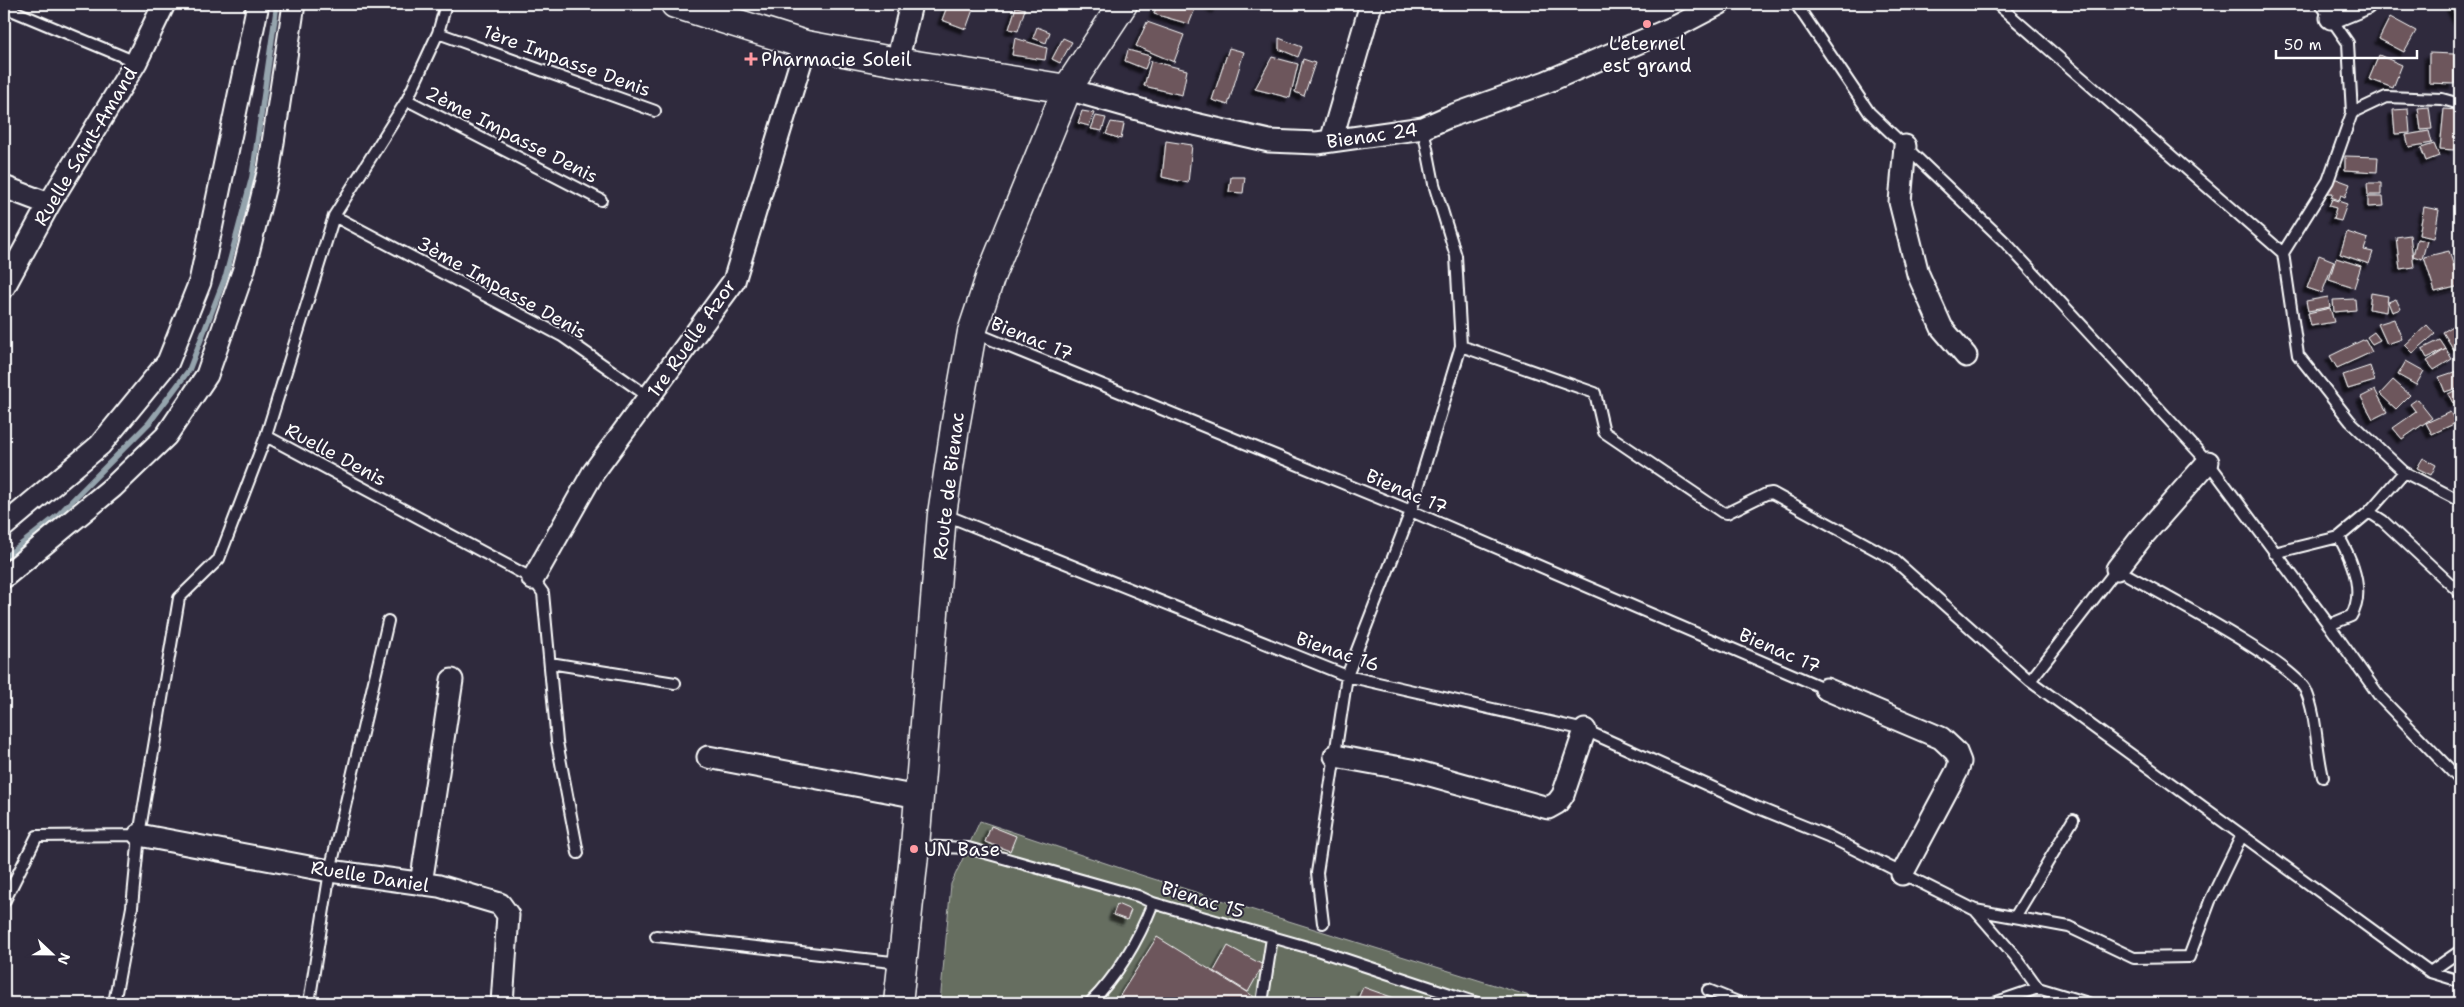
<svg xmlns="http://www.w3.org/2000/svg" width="2464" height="1007" font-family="'Shantell Sans',sans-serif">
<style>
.green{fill:#666e61;stroke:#b2b6b0}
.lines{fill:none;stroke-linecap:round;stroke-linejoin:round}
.stream{stroke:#95a4ad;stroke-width:5.5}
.building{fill:#6d575c;stroke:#fff;filter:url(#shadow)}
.lane-casing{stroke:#fff;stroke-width:14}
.street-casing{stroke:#fff;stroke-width:25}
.secondary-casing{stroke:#fff;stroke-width:31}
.lane{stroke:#2f2a3d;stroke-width:10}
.street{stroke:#2f2a3d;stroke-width:21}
.secondary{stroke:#2f2a3d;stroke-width:28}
.poi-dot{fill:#ff9aa2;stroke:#2f2a3d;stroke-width:2}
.labels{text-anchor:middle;stroke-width:4;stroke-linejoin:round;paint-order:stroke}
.poi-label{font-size:19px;fill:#fff;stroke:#2f2a3d;text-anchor:start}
.street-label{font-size:19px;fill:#fff;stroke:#2f2a3d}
</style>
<defs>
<filter id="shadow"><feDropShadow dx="-4.5" dy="4.5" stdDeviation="1" flood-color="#0009"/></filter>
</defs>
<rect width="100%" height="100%" fill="#2f2a3d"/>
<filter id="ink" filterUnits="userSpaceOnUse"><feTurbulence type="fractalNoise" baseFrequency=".02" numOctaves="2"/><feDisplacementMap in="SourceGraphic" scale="10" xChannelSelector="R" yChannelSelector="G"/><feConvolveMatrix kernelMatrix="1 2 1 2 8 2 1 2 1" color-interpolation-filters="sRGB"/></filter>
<g filter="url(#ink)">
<!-- green -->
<path class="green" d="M980,821L1144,876L1552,1003H940L951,884Z"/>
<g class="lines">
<!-- stream -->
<path class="stream" d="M4,558L57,516L149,423L189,370L226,275L252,177L277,4"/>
</g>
<!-- building -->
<path class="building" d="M948,4H975L966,29L942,20Z
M1157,4H1197L1189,24L1154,14Z
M1208,4H1219L1216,9Z
M2450,4H2460V24Z
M1016,7L1025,9L1018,31L1009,29Z
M2390,17L2416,31L2404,52L2379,39Z
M1147,22L1184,35L1174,62L1136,46Z
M1037,27L1050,32L1046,43L1033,38Z
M1015,38L1047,48L1045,60L1012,55Z
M1063,38L1072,42L1060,63L1052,59Z
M1279,38L1302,47L1298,57L1279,49Z
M1229,48L1244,52L1228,105L1212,100Z
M1128,50L1150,56L1145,69L1125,61Z
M2429,53L2454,54V84L2429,83Z
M2379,55L2402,65L2393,88L2369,79Z
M1272,57L1298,64L1290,98L1255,89Z
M1303,59L1315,63L1304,96L1295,92Z
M1151,61L1187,70L1182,95L1144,86Z
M2429,107L2432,129L2421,130L2418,108Z
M2408,109L2410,133L2395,134L2393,110Z
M2444,109L2457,110L2454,150L2440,149Z
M1082,111L1094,113L1089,126L1078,123Z
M1096,116L1106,118L1102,131L1091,129Z
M1111,122L1124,124L1121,139L1106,134Z
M2429,131L2432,143L2409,147L2406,135Z
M1166,141L1192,145L1188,183L1162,177Z
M2434,144L2439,156L2426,161L2421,148Z
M2345,156L2378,157L2377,172L2345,170Z
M1231,177H1245L1243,193L1229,192Z
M2331,177L2350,184L2345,197L2341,195L2339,200L2331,197L2333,193H2325Z
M2367,183H2381V195H2368Z
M2368,197H2383L2384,206L2368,207Z
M2332,199L2347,204L2341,221L2333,219L2336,208L2329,206Z
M2424,207L2439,210L2434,238L2419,235Z
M2347,232L2368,239L2364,250L2373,252L2369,264L2340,254Z
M2410,235L2414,267L2400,269L2396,237Z
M2417,239L2427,241L2422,259L2413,256Z
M2449,251L2460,286L2435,292L2424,257Z
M2319,255L2334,261L2322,293L2307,288Z
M2336,258L2361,266L2354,288L2329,280Z
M2371,293L2388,296L2386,312L2369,309Z
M2328,297L2330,307L2308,311L2306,301Z
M2355,299L2356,310L2334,312L2333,300Z
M2396,299L2401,309L2392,312L2388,302Z
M2330,308L2334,322L2311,326L2308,313Z
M2394,319L2402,339L2387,344L2378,324Z
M2427,325L2435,334L2413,353L2405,345Z
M2455,325L2460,334V347L2454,350L2443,332Z
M2374,332L2380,340L2372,344L2367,337Z
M2365,339L2372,352L2337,368L2330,356Z
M2440,340L2446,349L2427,358L2422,349Z
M2446,349L2452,359L2434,370L2427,361Z
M2406,361L2424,371L2416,385L2398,375Z
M2370,366L2375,381L2348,389L2343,375Z
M2460,370V387L2445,392L2439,377Z
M2393,380L2410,395L2396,409L2380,394Z
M2460,388V399L2453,403L2448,394Z
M2375,390L2387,412L2373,419L2361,397Z
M2417,399L2432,418L2402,439L2393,428L2416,412L2410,404Z
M2450,412L2456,423L2432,434L2426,423Z
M2423,458L2436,465L2431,475L2417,468Z
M991,826L1016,836L1010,851L985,842Z
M1117,904L1131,910L1127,920L1113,915Z
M1157,937L1256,998L1253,1003H1129L1119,997Z
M1228,946L1263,965L1248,992L1214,971Z
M1363,987L1394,998L1392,1003H1356Z"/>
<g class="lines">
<defs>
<path id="lane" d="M446,4L438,33L407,100L334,216L266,436L533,579L543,593L557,742L578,853
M1796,4L1869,112L2005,242L2208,462L2329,625L2380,697L2460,780
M1997,4L2283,253
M2321,4L2348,43L2352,113L2386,97L2442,99L2460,104
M4,7L136,62
M438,33L655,111
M407,100L601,200
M2352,113L2328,181L2283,253L2298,355L2350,421L2404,472L2460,501
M334,216L562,336L649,397
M973,332L1411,511L1826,689
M1461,346L1595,393L1604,432L1722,512L1727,513L1766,494L1772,493L1893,559L2030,681L2430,972L2460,981
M2369,512L2383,521L2460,593
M943,514L1347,676L1585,730L1756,807L1828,836L1975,910L2015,956L2038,988L2088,1003
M2274,553L2339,537L2369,512L2404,472
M2329,625L2351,616C2366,592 2352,560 2339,537
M550,663L675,683
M2030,681L2117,569C2151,589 2293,662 2306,691C2317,717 2316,749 2323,777
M916,846L968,848L1138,896L1153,903L1314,949L1477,1003
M4,902L37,836L139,835
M1975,910L2069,927L2134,958L2189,957L2210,901L2242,835
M2015,917L2073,820
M1323,923L1317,873L1347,676L1411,511L1461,346L1456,256L1434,184L1423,128
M656,936L901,963
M2430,972L2460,951
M1708,990L1740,1003
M114,1003L132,907L139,835L179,598L219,559L266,436
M309,1003L330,871L388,621
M1090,1003C1119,974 1138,941 1153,903
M1262,1003L1272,938
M1926,1003H1962
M1994,1003L2038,988"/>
<path id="street" d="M2331,18L2365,4
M897,62L911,4
M1067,89L1173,119L1269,141L1317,143L1423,128L1448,117L1546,82L1677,26L1719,4
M1331,141L1371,4
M1905,146L1900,202L1918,274L1942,328L1966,356
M4,187L49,204
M4,287L49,204L136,62L164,4
M4,526L100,445L168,362L200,282L258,4
M2117,569L2141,538L2208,462
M4,577L113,487L166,436L207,375L244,269L269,169L294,4
M533,579L593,473L734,281L806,45
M1826,689L1941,738L1956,752L1960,762L1957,771L1902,874
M1335,756L1412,770L1548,808L1557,803L1563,795L1585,730
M708,757L918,797
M139,835L330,871L439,886L500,904L508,915L502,1003
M421,884L452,680"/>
<path id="secondary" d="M675,4L806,45L897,62L1067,89
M898,1003L915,846L942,514L955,427L972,332L991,275L1067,89L1123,4"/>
</defs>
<!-- lane casing -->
<use href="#lane" class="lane-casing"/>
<!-- street casing -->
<use href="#street" class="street-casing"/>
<!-- secondary casing -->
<use href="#secondary" class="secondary-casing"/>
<!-- lane -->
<use href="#lane" class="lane"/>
<!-- street -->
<use href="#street" class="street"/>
<!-- secondary -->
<use href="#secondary" class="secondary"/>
</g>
</g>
<!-- markers -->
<g class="poi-dot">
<circle cx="1647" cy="24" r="5"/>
<path d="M748.5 51.5h5v5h5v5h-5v5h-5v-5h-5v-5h5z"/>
<circle cx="914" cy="849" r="5"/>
</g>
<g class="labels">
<!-- poi labels -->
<g class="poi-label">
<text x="1647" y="50" text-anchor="middle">L'eternel<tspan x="1647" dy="22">est grand</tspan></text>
<text x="761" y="66">Pharmacie Soleil</text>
<text x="924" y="856">UN Base</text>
</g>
<!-- street labels -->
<g class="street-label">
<text transform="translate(567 60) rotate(20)" y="7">1ère Impasse Denis</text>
<text transform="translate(512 134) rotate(27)" y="7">2ème Impasse Denis</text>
<text transform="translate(1372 135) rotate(-8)" y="7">Bienac 24</text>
<text transform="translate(85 146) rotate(-59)" y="7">Ruelle Saint-Amand</text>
<text transform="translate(502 287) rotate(29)" y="7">3ème Impasse Denis</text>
<text transform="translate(691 338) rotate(-55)" y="7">1re Ruelle Azor</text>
<text transform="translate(1032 338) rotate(22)" y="7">Bienac 17</text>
<text transform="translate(336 454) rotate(28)" y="7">Ruelle Denis</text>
<text transform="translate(948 486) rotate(-83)" y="7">Route de Bienac</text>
<text transform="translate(1407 491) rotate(23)" y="7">Bienac 17</text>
<text transform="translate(1780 650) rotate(23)" y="7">Bienac 17</text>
<text transform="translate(1338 651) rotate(19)" y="7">Bienac 16</text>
<text transform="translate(370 876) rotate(9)" y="7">Ruelle Daniel</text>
<text transform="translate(1203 899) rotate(17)" y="7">Bienac 15</text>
</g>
</g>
<!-- margin -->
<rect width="2464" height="1007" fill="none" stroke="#2f2a3d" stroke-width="20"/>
<rect x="10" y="10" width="2444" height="987" fill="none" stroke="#fff" stroke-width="2" filter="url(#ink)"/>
<!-- north arrow -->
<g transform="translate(52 954) rotate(112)" stroke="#2f2a3d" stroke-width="4" paint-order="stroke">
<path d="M0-4L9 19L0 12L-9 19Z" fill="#ffffff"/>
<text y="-8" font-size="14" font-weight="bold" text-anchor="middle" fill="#ffffff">N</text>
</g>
<!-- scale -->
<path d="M2276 50v8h141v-8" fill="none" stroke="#ffffff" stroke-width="2.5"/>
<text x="2284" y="50" font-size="15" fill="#ffffff" stroke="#2f2a3d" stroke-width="4" paint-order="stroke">50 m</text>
</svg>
